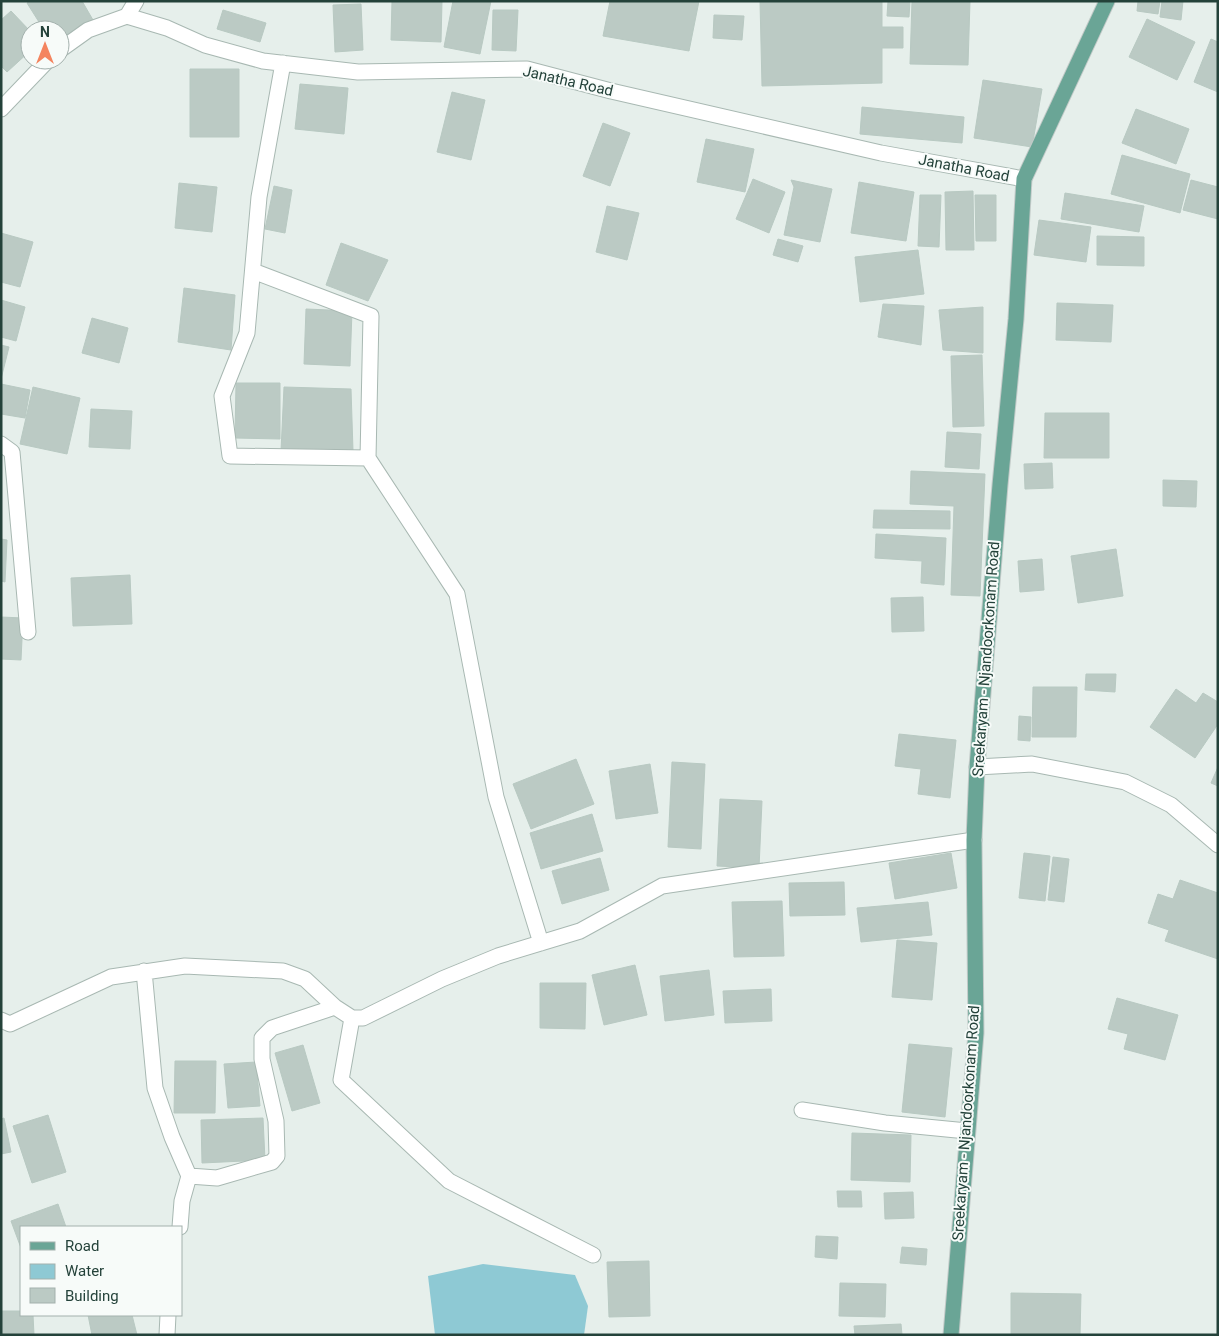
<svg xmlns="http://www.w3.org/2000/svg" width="1219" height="1336" font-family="Roboto,sans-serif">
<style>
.water{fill:#8ec9d4}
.building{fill:#bbcac4;stroke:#b8c9c2}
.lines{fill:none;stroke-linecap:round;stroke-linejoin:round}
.minor-casing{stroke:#a8b8b2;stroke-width:17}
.major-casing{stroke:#c2cac8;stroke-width:17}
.minor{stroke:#fff;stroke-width:15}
.major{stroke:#6aa596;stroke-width:15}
.labels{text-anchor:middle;stroke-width:4;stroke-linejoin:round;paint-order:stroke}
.street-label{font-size:15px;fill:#24423a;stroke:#f7fbf9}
</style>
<rect width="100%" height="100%" fill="#e6efeb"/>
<!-- water -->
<path class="water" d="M483,1264L575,1275L588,1306L584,1335H435L428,1276Z"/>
<!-- building -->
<path class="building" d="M30,1H82L93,20L60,39V30H44L27,3Z
M392,1H442L441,42L391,40Z
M453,1H491L480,54L444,47Z
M610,1H699L689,51L603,36Z
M760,1H882V27H903V48H882V83L762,86Z
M888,1H910L909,17L887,16Z
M912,1H970L968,65L910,64Z
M1138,1H1160L1158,14L1137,11Z
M1162,1H1183L1181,20L1160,17Z
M361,4L363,50L335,52L333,5Z
M223,10L266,23L260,42L217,29Z
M493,10H518L516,51L492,50Z
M11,11L30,31V51L7,72L1,66V20Z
M714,15L744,16L742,40L713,38Z
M1147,19L1195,42L1177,80L1129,57Z
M1211,39L1218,42V92L1194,82Z
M190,69H239V137H190Z
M983,80L1042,89L1032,147L974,138Z
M300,84L348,88L344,134L295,129Z
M452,92L485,100L471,160L437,152Z
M862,107L964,117L962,143L860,134Z
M1136,109L1189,129L1176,164L1122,143Z
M603,123L630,133L610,186L583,176Z
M706,139L754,149L745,192L697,182Z
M1122,155L1190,174L1180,213L1111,194Z
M753,179L785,192L769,233L736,219Z
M791,180L832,189L820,242L784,235L794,187Z
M1191,180L1218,187V219L1183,210Z
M859,182L914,192L906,241L851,233Z
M179,183L217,187L212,232L175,228Z
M274,186L292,190L285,233L265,229Z
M973,191L974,250H946L945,192Z
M1065,193L1144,206L1139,232L1061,219Z
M920,195H941L939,247L918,246Z
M975,195H996V241H976Z
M607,206L639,213L627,260L596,252Z
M1039,220L1091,227L1086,262L1034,255Z
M1,233L33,242L20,287L1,282Z
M1097,236L1144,237V266L1097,265Z
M778,239L803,246L798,262L773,255Z
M341,243L388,260L368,301L326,285Z
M918,250L924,294L860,302L855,257Z
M184,288L235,295L231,350L178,342Z
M1,300L25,307L16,341L1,337Z
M1057,303L1113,305L1111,342L1056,340Z
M883,304L924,306L921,345L878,337Z
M983,307V353L943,350L939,310Z
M306,309L352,311L350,366L304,364Z
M92,318L128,328L119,363L82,353Z
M1,345L9,347L1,379Z
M982,355L984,426L953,427L951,356Z
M236,383H280V439L235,438Z
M1,384L30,390L25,418L1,414Z
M33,387L80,398L67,454L20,444Z
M284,387L351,389L353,451H281Z
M91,409L132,411L130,449L89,447Z
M1045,413H1109V458H1044Z
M947,432L981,434L979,469L945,467Z
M1052,463L1053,488L1025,489L1024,464Z
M911,471L985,474L980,596L951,595L954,506L910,504Z
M1163,480L1197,481L1196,507L1163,506Z
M874,510L950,511V529L873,528Z
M876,534L946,538L944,585L921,583L922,561L875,558Z
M1,539L7,540L5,582L1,581Z
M1116,549L1123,596L1078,603L1071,556Z
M1042,559L1044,590L1020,592L1018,561Z
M130,575L132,624L73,626L71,578Z
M923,597L924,631L892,632L891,598Z
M1,617L23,618L21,660L1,659Z
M1086,674H1116L1115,692L1085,690Z
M1033,687H1077L1076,737H1032Z
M1176,689L1196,703L1203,693L1218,702V724L1195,758L1150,727Z
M1019,716L1031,717L1030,741L1018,740Z
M899,734L956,740L950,798L918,794L921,769L895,766Z
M576,759L594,804L531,829L513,784Z
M672,762L705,764L701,849L668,847Z
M650,764L658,813L616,819L609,771Z
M1218,767V786L1211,783Z
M720,799L762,801L759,868L717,866Z
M592,814L603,851L541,869L530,833Z
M951,853L957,888L895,899L889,863Z
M1024,853L1050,856L1045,901L1019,898Z
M1053,857L1069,859L1064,902L1048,900Z
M600,858L609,890L562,904L552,871Z
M1180,880L1218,893V959L1165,941L1169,930L1148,923L1158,894L1173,899Z
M844,882L845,915L790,916L789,883Z
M782,901L784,956L734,957L732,902Z
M928,902L932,935L861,942L857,908Z
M897,940L937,943L932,1000L892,997Z
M635,965L647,1015L604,1025L592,975Z
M709,970L714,1015L665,1021L660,976Z
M540,983H586L585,1029L540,1028Z
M771,989L772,1021L725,1023L723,991Z
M1117,998L1178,1015L1165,1060L1124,1049L1128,1034L1108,1029Z
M909,1044L952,1048L945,1117L902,1112Z
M303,1045L320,1103L292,1111L275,1053Z
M175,1061H216L215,1113H174Z
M256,1062L260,1106L228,1108L224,1064Z
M48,1115L66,1172L32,1183L13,1126Z
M4,1118L11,1152L1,1154V1119Z
M263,1118L265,1160L202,1163L201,1120Z
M852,1133L911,1135L910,1182L851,1180Z
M837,1191H861L862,1207H838Z
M913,1192L914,1218L885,1219L884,1193Z
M58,1204L66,1227H21V1248L11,1221Z
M816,1236L838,1237L837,1259L815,1257Z
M902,1247L927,1249L926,1265L900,1263Z
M649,1261L650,1316L609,1317L607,1262Z
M840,1283L886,1284L885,1317L839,1316Z
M1011,1293L1081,1294L1080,1335H1011Z
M1,1311H21V1315H33L34,1335H1Z
M88,1315H132L137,1335H92Z
M901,1324L902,1335H855L854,1326Z"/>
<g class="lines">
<defs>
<path id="minor" d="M127,16L136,1
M60,50L88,30L127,16L167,28L205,45L263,61L358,72L527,69L611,91L881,153L1024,179
M283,63L259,197L247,333L222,396L230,456L368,458L457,594L496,797L541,943
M1,109L48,60
M253,271L371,316L368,458
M1,444L12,452L28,632
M977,767L1032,764L1125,782L1171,805L1218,845
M144,971L155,1088L172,1137L189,1176L182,1201L180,1227
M352,1018L341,1080L449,1181L593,1255
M1,1020L10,1024L111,977L185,966L283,971L305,979L335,1007L352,1018H363L442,979L498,956L580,931L662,886L974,840
M802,1110L885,1123L967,1131
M189,1176L217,1178L272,1162L277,1156L276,1121L262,1059V1038L272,1028L335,1007
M167,1335L168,1315"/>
<path id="major" d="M951,1335L976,1033L974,840L977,767L1000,485L1016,319L1024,179L1107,1"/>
</defs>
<!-- minor casing -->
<use href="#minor" class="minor-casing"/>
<!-- major casing -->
<use href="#major" class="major-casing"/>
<!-- minor -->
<use href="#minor" class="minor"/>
<!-- major -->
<use href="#major" class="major"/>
</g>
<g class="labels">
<!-- street labels -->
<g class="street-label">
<text transform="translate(568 81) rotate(13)" y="5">Janatha Road</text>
<text transform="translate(964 168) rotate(11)" y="5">Janatha Road</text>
<text transform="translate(986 659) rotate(-86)" y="5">Sreekaryam - Njandoorkonam Road</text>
<text transform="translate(966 1123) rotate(-86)" y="5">Sreekaryam - Njandoorkonam Road</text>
</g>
</g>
<!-- border -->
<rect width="1219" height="1336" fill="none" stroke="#24423a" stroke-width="5"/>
<!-- legend -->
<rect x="20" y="1226" width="162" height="90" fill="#f7fbf9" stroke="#a3b1ad"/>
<rect x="30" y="1242" width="25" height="8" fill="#6aa596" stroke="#a3b1ad"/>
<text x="65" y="1251" font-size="15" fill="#24423a">Road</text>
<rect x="30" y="1264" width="25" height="15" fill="#8ec9d4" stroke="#a3b1ad"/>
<text x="65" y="1276" font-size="15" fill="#24423a">Water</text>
<rect x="30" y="1288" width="25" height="15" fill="#bbcac4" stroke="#a3b1ad"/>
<text x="65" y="1301" font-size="15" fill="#24423a">Building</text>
<!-- north arrow -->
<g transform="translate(45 45)"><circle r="24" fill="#f7fbf9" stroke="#a3b1ad"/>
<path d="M0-4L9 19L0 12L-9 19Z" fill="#f4845f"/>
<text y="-8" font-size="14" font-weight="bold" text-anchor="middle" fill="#24423a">N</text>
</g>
</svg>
